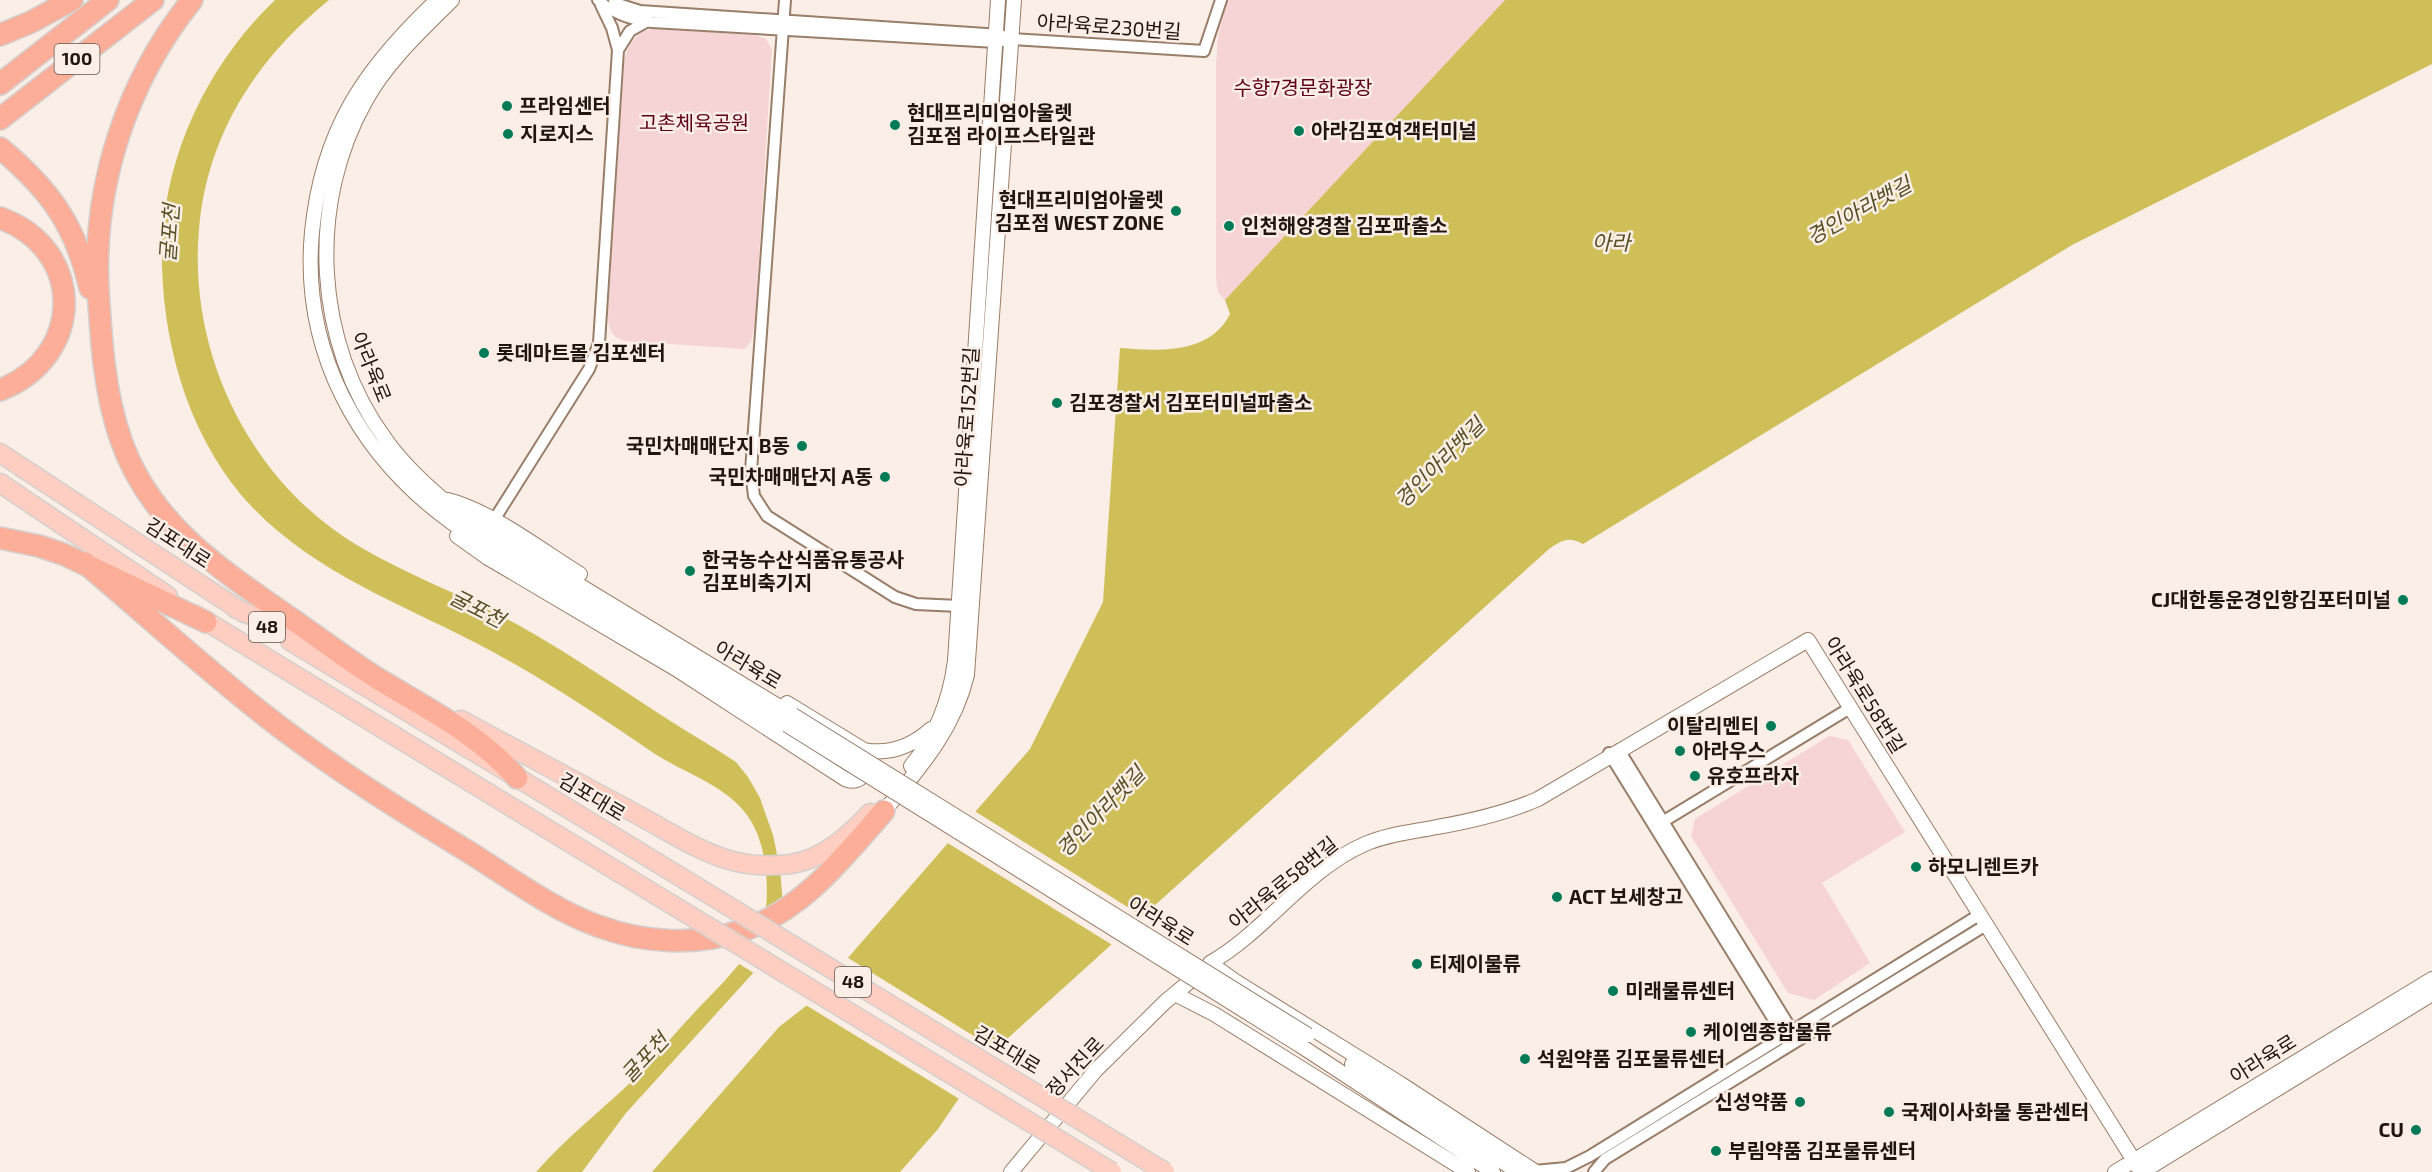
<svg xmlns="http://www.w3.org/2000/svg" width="2432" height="1172" font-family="'Exo 2','Noto Sans KR',sans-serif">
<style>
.green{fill:#f6d3d4}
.water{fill:#cfbf58}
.pier{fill:#fbeee6}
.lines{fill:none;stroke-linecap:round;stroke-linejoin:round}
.minor-casing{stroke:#997e6a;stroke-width:14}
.tertiary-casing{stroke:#997e6a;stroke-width:16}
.primary-casing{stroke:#d3d0cf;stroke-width:21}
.motorway-casing{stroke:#d3d0cf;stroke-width:24}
.minor{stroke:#fff;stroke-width:10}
.tertiary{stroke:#fff;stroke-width:14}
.primary{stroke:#fdcec1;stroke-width:18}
.motorway{stroke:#fcae98;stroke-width:21}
.tertiary-bridge-casing{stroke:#997e6a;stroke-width:16;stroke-linecap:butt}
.primary-bridge-casing{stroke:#d3d0cf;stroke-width:21;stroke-linecap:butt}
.tertiary-bridge{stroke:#fff;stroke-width:14}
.primary-bridge{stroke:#fdcec1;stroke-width:18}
.poi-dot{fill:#007a57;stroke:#fbeee6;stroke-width:2}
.labels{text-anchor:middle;stroke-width:5;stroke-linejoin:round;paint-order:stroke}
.shield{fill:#fbeee6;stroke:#625750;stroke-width:1.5}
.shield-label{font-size:18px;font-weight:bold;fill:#21160f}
.street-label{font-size:20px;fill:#21160f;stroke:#fbeee6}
.park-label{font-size:20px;fill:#5f001b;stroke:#fbeee6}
.poi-label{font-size:20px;font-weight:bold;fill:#21160f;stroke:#fbeee6;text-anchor:start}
.water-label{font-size:21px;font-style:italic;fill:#554f24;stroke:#fbeee6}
</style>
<rect width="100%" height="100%" fill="#fbeee6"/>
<!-- green -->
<path class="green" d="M1227,0H1505L1225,300L1218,292L1216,278V66L1218,36Z
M654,29L755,35L766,39L772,49L755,321L751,342L744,349L626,341C611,338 608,328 608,314L624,63C627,46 635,31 654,29Z
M1829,736L1848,740L1905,832L1822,883L1870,963L1814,1000L1788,993L1691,836L1695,819Z"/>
<!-- water -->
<path class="water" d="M275,0H329C256,59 207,135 199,229C188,353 249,479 355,544C408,576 466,596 520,626C568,653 612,683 658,713C684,730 710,745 736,762L748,777L760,798L773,835L780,869L783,905L765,960L626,1113L582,1172H536C565,1139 598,1113 629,1084C652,1062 672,1036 694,1013C719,986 762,948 766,909C769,877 765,835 743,810C721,784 683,772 655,754C598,715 539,676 478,644C399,603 316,573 253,508C192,444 164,352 162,265C159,166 204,68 275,0Z
M1505,0H2432V64L2072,245L1583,544C1568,536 1562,540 1549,549L987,1057L938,1129L900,1172H652L779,1027L806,1006L1030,749L1103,602L1120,348C1157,351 1210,355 1230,314L1225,300Z"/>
<!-- pier -->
<path class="pier" d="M973,810L1145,918L1114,946L946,842Z
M763,906L785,919V923L782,937L773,953L757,975L736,962L759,929Z
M845,956L998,1051L989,1059L961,1100L804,1004Z"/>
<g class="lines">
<defs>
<path id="minor" d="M598,0C614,14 631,20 652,22L996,42L1012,39L1204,51L1221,0
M614,0L621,5L640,11L1001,35
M785,0L751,471L754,496L767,516L895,597L916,604L959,606
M618,50L630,31L646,22
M494,520L589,369L599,343L618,50L612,28L601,5
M1619,750L1796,1037
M1609,753L1787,1041
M1664,821L1850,708
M1534,1171L1566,1168L1590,1156L1979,915
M1594,1172L1605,1159L1986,925"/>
<path id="tertiary" d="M437,0C364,69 322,130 312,232C301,350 357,454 451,522C466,533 483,542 498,551C524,567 550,582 576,598C646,640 717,683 787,725
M452,0C421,31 388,61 366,100C307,204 314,343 386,440C405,467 431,490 457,511L793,715
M448,500C491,511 541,550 580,574
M457,536L488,558L676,669L845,779C857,784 865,777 869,765
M787,703L864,750C890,755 912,746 931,729
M911,766C936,736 950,699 955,661L998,0
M884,811C919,769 954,730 967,675L1014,0
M1210,963C1266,931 1305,870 1365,844C1388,834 1413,832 1437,827C1471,821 1506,813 1538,799L1808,640L2141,1172
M1210,963L1235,981L1401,1084L1536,1172
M1175,994L1214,1014L1468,1172
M1301,1046L1493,1172
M1352,1064L1518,1172
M1011,1172L1096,1070L1165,1002L1201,972
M2115,1172L2432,979
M2142,1172L2432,994"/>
<path id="primary" d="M0,453L244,613
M0,483L168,596
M235,608L312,641
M196,615L526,816
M290,641L541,792
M461,720C520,752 579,783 638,815C668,831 704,855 737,862C754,866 774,866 791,864C824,859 849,835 870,813"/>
<path id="motorway" d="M192,0C127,81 93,184 98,288C101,338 104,392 121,440C150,523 217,567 286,615C317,636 348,660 380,680C428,709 480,735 517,778
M0,35L31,22L72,0
M0,84L108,0
M0,119L153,0
M0,148C50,190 75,224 90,288
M0,218C86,249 85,357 0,390
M0,538L39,546L63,554L206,622
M85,563C144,613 202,666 263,714C329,766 400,810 472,854C512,879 553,910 598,926C643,943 695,946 741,931C802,911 843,858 884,811"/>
</defs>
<!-- minor casing -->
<use href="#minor" class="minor-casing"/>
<!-- tertiary casing -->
<use href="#tertiary" class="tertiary-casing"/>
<!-- primary casing -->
<use href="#primary" class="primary-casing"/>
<!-- motorway casing -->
<use href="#motorway" class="motorway-casing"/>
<!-- minor -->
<use href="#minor" class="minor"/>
<!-- tertiary -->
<use href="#tertiary" class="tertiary"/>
<!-- primary -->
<use href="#primary" class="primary"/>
<!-- motorway -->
<use href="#motorway" class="motorway"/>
<defs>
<path id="tertiary-bridge" d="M793,715L1308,1035
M787,725L1301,1046"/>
<path id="primary-bridge" d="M541,792L1165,1172
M526,816L1112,1172"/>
</defs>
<!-- tertiary-bridge casing -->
<use href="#tertiary-bridge" class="tertiary-bridge-casing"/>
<!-- primary-bridge casing -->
<use href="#primary-bridge" class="primary-bridge-casing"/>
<!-- tertiary-bridge -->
<use href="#tertiary-bridge" class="tertiary-bridge"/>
<!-- primary-bridge -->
<use href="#primary-bridge" class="primary-bridge"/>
</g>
<!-- markers -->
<g class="poi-dot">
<circle cx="507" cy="106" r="6"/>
<circle cx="895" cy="125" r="6"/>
<circle cx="1299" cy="131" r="6"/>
<circle cx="508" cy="134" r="6"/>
<circle cx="1176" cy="211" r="6"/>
<circle cx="1229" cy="226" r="6"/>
<circle cx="484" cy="353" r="6"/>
<circle cx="1057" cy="403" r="6"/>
<circle cx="802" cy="446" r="6"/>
<circle cx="885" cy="477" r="6"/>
<circle cx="690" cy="571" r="6"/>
<circle cx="2403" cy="600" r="6"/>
<circle cx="1771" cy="726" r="6"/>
<circle cx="1680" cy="751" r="6"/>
<circle cx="1695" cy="776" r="6"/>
<circle cx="1916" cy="867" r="6"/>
<circle cx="1557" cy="897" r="6"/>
<circle cx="1417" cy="964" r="6"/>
<circle cx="1613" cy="991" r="6"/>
<circle cx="1691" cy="1032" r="6"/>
<circle cx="1525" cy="1059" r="6"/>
<circle cx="1800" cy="1102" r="6"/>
<circle cx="1889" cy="1112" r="6"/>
<circle cx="2416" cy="1130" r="6"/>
<circle cx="1716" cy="1151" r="6"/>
</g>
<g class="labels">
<!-- shield labels -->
<g class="shield">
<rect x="54.5" y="44" width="45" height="30" rx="4.5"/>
<rect x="249" y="612" width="36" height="30" rx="4.5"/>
<rect x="835" y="967" width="36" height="30" rx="4.5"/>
</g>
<g class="shield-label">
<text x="77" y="65">100</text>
<text x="267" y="633">48</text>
<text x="853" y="988">48</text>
</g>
<!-- street labels -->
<g class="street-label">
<text transform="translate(1109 27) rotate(4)" y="7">아라육로230번길</text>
<text transform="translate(371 367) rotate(68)" y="7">아라육로</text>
<text transform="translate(967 417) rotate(-86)" y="7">아라육로152번길</text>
<text transform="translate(178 543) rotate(33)" y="7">김포대로</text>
<text transform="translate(748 665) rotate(31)" y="7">아라육로</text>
<text transform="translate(1865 695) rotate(58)" y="7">아라육로58번길</text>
<text transform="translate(592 797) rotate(31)" y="7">김포대로</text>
<text transform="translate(1283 883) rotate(-39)" y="7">아라육로58번길</text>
<text transform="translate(1161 921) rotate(32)" y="7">아라육로</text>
<text transform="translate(1007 1050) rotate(31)" y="7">김포대로</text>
<text transform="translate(2263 1059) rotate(-32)" y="7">아라육로</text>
<text transform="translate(1075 1067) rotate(-47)" y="7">정서진로</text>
</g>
<!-- park labels -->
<g class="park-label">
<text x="1303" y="95">수향7경문화광장</text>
<text x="694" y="130">고촌체육공원</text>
</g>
<!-- poi labels -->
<g class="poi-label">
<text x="519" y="113">프라임센터</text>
<text x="907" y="120">현대프리미엄아울렛<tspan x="907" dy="23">김포점 라이프스타일관</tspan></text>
<text x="1311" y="138">아라김포여객터미널</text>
<text x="520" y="141">지로지스</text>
<text x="1164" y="207" text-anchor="end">현대프리미엄아울렛<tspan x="1164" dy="23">김포점 WEST ZONE</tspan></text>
<text x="1241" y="233">인천해양경찰 김포파출소</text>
<text x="496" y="360">롯데마트몰 김포센터</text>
<text x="1069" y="410">김포경찰서 김포터미널파출소</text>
<text x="790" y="453" text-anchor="end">국민차매매단지 B동</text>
<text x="873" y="484" text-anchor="end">국민차매매단지 A동</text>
<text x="702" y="567">한국농수산식품유통공사<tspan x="702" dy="23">김포비축기지</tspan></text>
<text x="2391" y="607" text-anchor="end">CJ대한통운경인항김포터미널</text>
<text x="1759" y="733" text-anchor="end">이탈리멘티</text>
<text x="1692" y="758">아라우스</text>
<text x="1707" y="783">유호프라자</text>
<text x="1928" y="874">하모니렌트카</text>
<text x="1569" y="904">ACT 보세창고</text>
<text x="1429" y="971">티제이물류</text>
<text x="1625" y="998">미래물류센터</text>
<text x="1703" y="1039">케이엠종합물류</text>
<text x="1537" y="1066">석원약품 김포물류센터</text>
<text x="1788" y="1109" text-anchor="end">신성약품</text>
<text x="1901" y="1119">국제이사화물 통관센터</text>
<text x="2404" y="1137" text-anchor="end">CU</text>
<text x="1728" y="1158">부림약품 김포물류센터</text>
</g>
<!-- water labels -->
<g class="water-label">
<text transform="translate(1859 211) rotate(-29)" y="7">경인아라뱃길</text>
<text transform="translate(170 233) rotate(-86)" y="7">굴포천</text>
<text x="1611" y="250">아라</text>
<text transform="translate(1440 463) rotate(-45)" y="7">경인아라뱃길</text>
<text transform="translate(477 609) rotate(27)" y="7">굴포천</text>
<text transform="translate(1101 812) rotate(-46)" y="7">경인아라뱃길</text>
<text transform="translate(645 1058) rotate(-47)" y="7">굴포천</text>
</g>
</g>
</svg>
